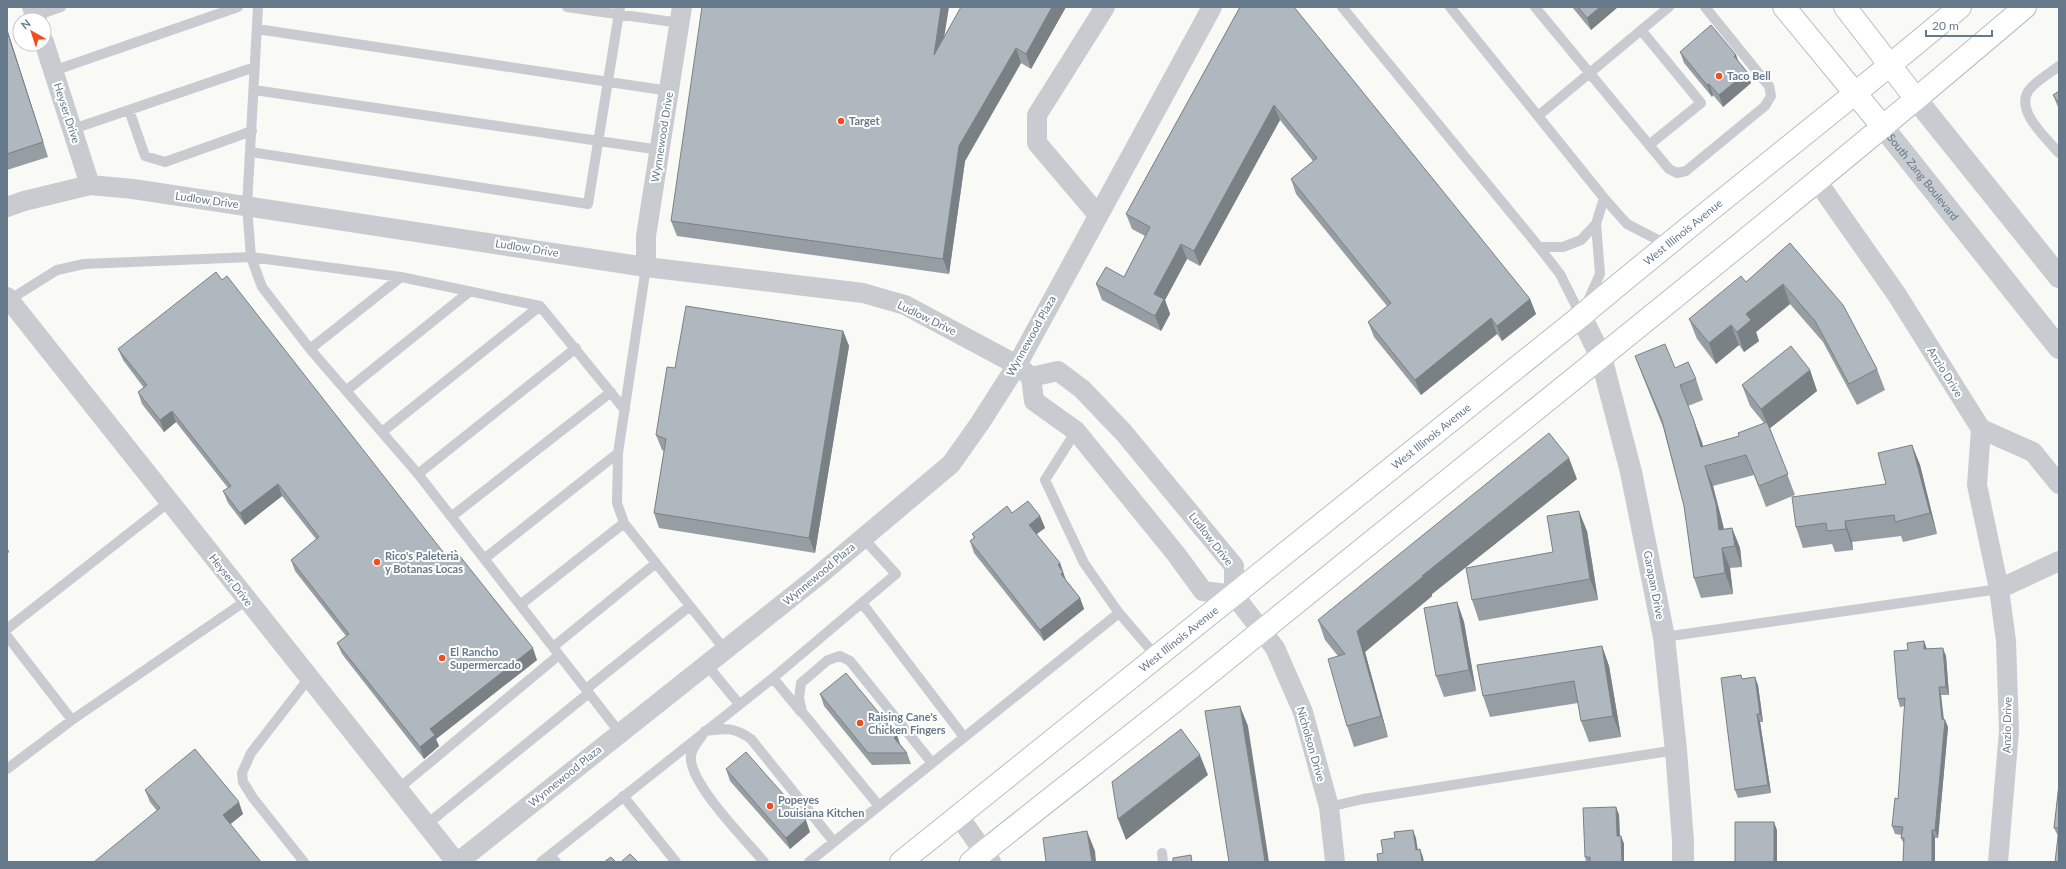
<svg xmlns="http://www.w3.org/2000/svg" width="2066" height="869" font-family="Lato,sans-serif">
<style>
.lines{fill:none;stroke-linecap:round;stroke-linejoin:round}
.secondary-casing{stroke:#b8bec3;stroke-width:24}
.service{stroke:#c8ccd0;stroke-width:10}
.minor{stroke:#c8ccd0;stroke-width:20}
.tertiary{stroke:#c8ccd0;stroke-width:22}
.secondary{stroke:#fff;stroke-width:22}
.wall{fill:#969ea3}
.shaded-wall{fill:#7a8185}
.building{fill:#afb8be;stroke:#7a8185}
.poi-dot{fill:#f34d1b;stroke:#fff;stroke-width:1.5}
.labels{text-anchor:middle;stroke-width:4;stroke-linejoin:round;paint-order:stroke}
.poi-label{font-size:11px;font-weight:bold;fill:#65798a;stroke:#fff;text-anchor:start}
.street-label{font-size:11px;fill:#65798a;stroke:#fff}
</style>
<rect width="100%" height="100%" fill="#f9f9f6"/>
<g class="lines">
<defs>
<g id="secondary">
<path d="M1784,7L1883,127"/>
<path d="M1845,7L1916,99"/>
<path id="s2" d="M901,862L1581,316C1706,211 1835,112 1960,7"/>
<path d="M971,862C1060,790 1150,722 1238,650C1501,436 1767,227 2025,7"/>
</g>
</defs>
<!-- secondary casing -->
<use href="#secondary" class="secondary-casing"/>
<!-- service -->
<path class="service" d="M258,7L247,206L251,257L401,277L540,306L625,410
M567,7L680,23
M1342,7L1539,247L1560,274L1581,316
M1450,7L1604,198L1627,224L1666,244
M1535,7L1669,169L1677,173L1686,171L1765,106L1771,96L1769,86L1705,7
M35,16L61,7
M257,29L669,91
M1641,30L1701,103L1649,145
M2059,66C2050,73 2036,81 2029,90C2014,110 2047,139 2059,153
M53,71L238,7
M254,90L660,150
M129,110L145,156L165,162L252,131
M1538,116L1669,7
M73,129L255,67
M251,152L588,204L620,7
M1539,247H1563L1581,240L1596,224L1604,198
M646,267L618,453L617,503L624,523L725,650
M9,300L57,270L84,264L251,257L262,287L310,349L418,474L620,733
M1586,305L1600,274L1596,224
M310,349L401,277
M347,390L469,292
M382,432L540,306
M418,474L576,348
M451,517L611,392
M484,559L618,453
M862,603L964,737
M520,605L624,523
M1119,613L1156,656
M7,629L169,502
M7,636L72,720
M1664,637L1999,589
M553,647L656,563
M707,665L739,704
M773,678L801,712
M586,689L690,606
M7,769L72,720L247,600
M398,789L559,655
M623,796L676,862
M879,806L802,712L799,698L801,683L828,660L840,656L850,661L932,763
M1329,807L1363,799L1676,750
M426,825L589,693
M1162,853L1163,862
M550,855L773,678L896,574L863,538
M304,862L253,798L243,782L242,773L251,753L309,678
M541,862L550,855L556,862
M764,862C747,841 687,782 691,755C692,748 701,738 705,731C726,728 734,727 751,739L834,842
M809,862L1119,613L1084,563L1045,480L1076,431"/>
<!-- minor -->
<path class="minor" d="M32,7L37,20
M44,42L90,185
M1817,181L1897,295L1981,429L1977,485L1999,589L2006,641L2009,731L1998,862
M7,207L24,201L90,185L133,189L646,267L863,293L905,305L1017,365L1031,377L1034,401L1076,431L1176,554L1203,591L1234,595
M1098,215L1037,143V115L1105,7
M646,267V236L682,7
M7,297L456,862
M1031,377L1058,371L1082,389L1124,433L1234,566V595
M1981,429L2033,452L2059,484
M1999,589L2059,561
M1234,595L1275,648L1303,712L1329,807L1335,862
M958,815L991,862
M458,862L818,576L951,464L980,423L1017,365L1212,7"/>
<!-- tertiary -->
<g class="tertiary">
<path d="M1916,99L2059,277"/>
<path id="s1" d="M1883,127L2059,348"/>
<path d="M1581,316L1601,357L1631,472L1664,637L1676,750L1683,841V862"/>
</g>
<!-- secondary -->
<use href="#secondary" class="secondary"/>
</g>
<!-- wall -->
<path class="wall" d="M1066,7L1031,69L1021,63L965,161L949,274L677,236L671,221L945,36Z
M1240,7L1530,299L1536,314L1502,341L1497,334L1421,395L1374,337L1368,322L1387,306L1296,194L1291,179L1313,161L1280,120L1200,266L1187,259L1165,300L1170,314L1161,331L1102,300L1096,284L1124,277L1145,236L1132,229L1126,214Z
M1572,7H1618L1591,30Z
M7,29L48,157L7,170Z
M1680,52L1736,55L1738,62L1751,83L1723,107L1713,95L1712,97L1684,63Z
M2059,91V109L2058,107L2053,95Z
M1790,243L1877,369L1885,390L1857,405L1823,342L1790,304L1756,332L1759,341L1744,352L1739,345L1716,364L1697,339L1689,319L1746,282Z
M843,331L849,346L815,553L659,528L654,513L664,451L662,450L656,435Z
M118,349L447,557L537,660L436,739L439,746L424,759L342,654L337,643L346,636L295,571L291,560L316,539L282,496L245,525L228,503L223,491L228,488L176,422L164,432L142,404L138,392L144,388L123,360Z
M1635,356L1675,368L1696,379L1703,400L1688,406L1694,421L1703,447L1739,436L1764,423L1750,406L1742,385L1810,370L1817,391L1770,428L1795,495L1766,507L1754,475L1713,486L1724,529L1732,528L1740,548L1742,567L1730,568L1733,594L1701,598L1694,578L1684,506L1663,427L1643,377Z
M1912,445L1920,465L1937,534L1903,542L1901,536L1852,542L1853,550L1835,552L1832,544L1803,548L1796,527L1886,484Z
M1577,479L1432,594V596L1365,652L1388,737L1354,747L1347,726L1338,656L1325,640L1318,620Z
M1012,513L1040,516L1045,528L1036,534L1060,563L1066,580L1080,598L1084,609L1044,641L974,553L970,541L974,538L972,534Z
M1587,531L1598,600L1479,621L1472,600L1553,552Z
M1457,602L1464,622L1476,691L1444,697L1436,676Z
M1602,646L1609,666L1621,737L1589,742L1581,721L1578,703L1490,717L1483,696Z
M1927,649L1946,656L1949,695H1941L1944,719L1948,727L1938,838H1935V862H1903L1904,844L1901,838L1902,835L1895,834L1892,826L1898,799L1905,706L1900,707L1898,699Z
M1741,675L1742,679L1758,685L1763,722H1760L1771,793L1738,798L1735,790Z
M820,694L901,745L907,753L911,764L872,765L824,706Z
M726,769L810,832L790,849L730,781Z
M2059,784V862L2058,836L2054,828Z
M145,790L243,814L230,824L157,811L150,802Z
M1616,807L1619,815L1620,836H1621L1624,844V862H1586L1585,857Z"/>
<!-- shaded-wall -->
<path class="shaded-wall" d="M941,7H949L939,70L934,55Z
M1052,7H1066L1031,69L1026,54Z
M1600,7H1618L1591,30L1587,18Z
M7,29L48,157L43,142L7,31Z
M1016,48L1021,63L965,161L949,274L943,259L959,146Z
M1736,55L1740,66L1734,56Z
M1747,72L1751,83L1723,107L1719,95Z
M1709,84L1713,95L1712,97L1707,85Z
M1274,105L1280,120L1200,266L1194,251Z
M1181,244L1187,259L1165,300L1170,314L1161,331L1155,316L1154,294Z
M1783,284L1790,304L1756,332L1759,341L1744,352L1737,332L1746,314Z
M1530,299L1536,314L1502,341L1497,326Z
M1491,318L1497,334L1421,395L1415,380Z
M1731,325L1739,345L1716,364L1709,343Z
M843,331L849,346L815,553L809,538Z
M1810,370L1817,391L1769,429L1761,409Z
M172,411L176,422L164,432L160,420Z
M1694,421L1702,442L1708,465L1701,447Z
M1912,445L1920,465L1937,534L1930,513Z
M1569,458L1577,479L1432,594V596L1365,652L1388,737L1381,716L1357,631L1422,576Z
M1705,466L1713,486L1723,525L1726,547L1719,530Z
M278,484L282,496L245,525L240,513Z
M1579,511L1587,531L1598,600L1590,579Z
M1040,516L1045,528L1033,537L1029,525Z
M1845,521L1852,542L1853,550L1846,529Z
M1732,528L1740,548L1742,567L1735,546Z
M7,546L9,552L7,554Z
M1722,548L1730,568L1733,594L1725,573Z
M1060,563L1067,584L1065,586L1058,565Z
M1080,598L1084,609L1044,641L1040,630Z
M1457,602L1464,622L1476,691L1469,670Z
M1924,641L1927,649H1924Z
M1602,646L1609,666L1621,737L1613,716Z
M533,648L537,660L436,739L439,746L424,759L420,747L430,729Z
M1943,648L1946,656L1949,695L1946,687Z
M1755,677L1758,685L1763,722L1760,714Z
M1939,687L1941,695L1944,727L1945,720L1948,727L1938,838L1935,830L1942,719Z
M1240,706L1248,726L1269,862H1265Z
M1757,714L1760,722L1771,793L1768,785Z
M897,735L901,747L894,738Z
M1200,755L1208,775L1126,840L1118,819Z
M239,802L243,814L227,827L223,815Z
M1616,807L1619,815L1620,844L1617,836Z
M806,820L810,832L790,849L786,838Z
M1774,822L1777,830V862H1774Z
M1413,830L1416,838L1419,858L1416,850Z
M1932,830L1935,838V862H1932Z
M1087,831L1095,851L1096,862H1092Z
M1621,836L1624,844V862H1622Z
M1420,849L1423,857L1424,862H1422Z"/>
<!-- building -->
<path class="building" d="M702,7H941L934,55L961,7H1052L1026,54L1016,48L959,146L943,259L671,221Z
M1240,7H1294L1530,299L1497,326L1491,318L1415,380L1368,322L1391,303L1291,179L1317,158L1274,105L1194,251L1181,244L1154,294L1164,299L1155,316L1096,284L1106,267L1124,277L1150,227L1126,214Z
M1578,7H1600L1587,18Z
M1711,25L1736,55L1734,56L1747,72L1719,95L1709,84L1707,85L1680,52Z
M7,31L43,142L7,154Z
M2059,91V103L2053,95Z
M1790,243L1843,305L1877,369L1849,384L1815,321L1783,284L1746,314L1751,320L1737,332L1731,325L1709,343L1689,319L1741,276L1746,282Z
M216,272L222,280L227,276L447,557L455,550L533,648L430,729L435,735L420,747L337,643L349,634L291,560L319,537L278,484L240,513L223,491L231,486L172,411L160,420L138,392L147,385L118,349Z
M686,306L843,331L809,538L654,513L666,439L656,435L667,367L675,368Z
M1665,344L1675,368L1688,362L1696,379L1680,385L1694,421L1701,447L1739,436L1738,433L1767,422L1788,474L1759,486L1746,455L1705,466L1716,504L1719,530L1732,528L1735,546L1722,548L1725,573L1694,578L1684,506L1662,420L1635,356Z
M1791,346L1810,370L1761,409L1742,385Z
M1549,433L1569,458L1422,576L1425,575L1357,631L1381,716L1347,726L1328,659L1345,654L1318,620Z
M1912,445L1930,513L1895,522L1894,515L1845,521L1846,529L1827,531L1826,523L1796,527L1792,497L1886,484L1878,453Z
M1028,501L1040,516L1029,525L1060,563L1058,565L1063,572L1061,574L1080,598L1040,630L970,541L975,537L972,534L1007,506L1012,513Z
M1579,511L1590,579L1472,600L1466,568L1553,552L1547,516Z
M1457,602L1469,670L1436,676L1424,608Z
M1924,641V649L1943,648L1946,687H1939L1942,719L1945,720L1935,830H1932V862H1903L1904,838H1901L1903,827L1892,826L1895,798L1898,799L1905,698L1898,699L1894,651L1908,650L1907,643Z
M1602,646L1613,716L1581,721L1574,681L1483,696L1477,665Z
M846,673L897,735L894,738L907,753H868L820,694Z
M1741,675L1742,679L1755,677L1760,714H1757L1768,785L1735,790L1721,678Z
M1240,706L1265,862H1229L1205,711Z
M1181,729L1200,755L1118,819L1112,782Z
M195,749L239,802L223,815L261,862H94L160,808L145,790Z
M746,752L806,820L786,838L726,769Z
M2059,784V862H2055L2059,828H2054Z
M1616,807L1617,836H1621L1622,862H1590V857H1585L1583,808Z
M1735,822H1774V862H1735Z
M1413,830L1416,850L1420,849L1422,862H1378L1377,854L1383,853L1381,840L1395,838L1394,832Z
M1087,831L1092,862H1046L1043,838Z
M630,854L638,862H621Z
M1191,855L1192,862H1170L1173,861V858Z
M611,857L616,862H604Z"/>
<!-- markers -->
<g class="poi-dot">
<circle cx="1719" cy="76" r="4"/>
<circle cx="841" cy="121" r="4"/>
<circle cx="377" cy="562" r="4"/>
<circle cx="442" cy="658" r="4"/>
<circle cx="860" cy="723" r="4"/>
<circle cx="770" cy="806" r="4"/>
</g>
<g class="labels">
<!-- poi labels -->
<g class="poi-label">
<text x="1727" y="80">Taco Bell</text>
<text x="849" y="125">Target</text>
<text x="385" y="560">Rico's Paleteria<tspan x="385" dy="13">y Botanas Locas</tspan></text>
<text x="450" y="656">El Rancho<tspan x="450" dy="13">Supermercado</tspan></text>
<text x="868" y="721">Raising Cane's<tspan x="868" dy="13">Chicken Fingers</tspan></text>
<text x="778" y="804">Popeyes<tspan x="778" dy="13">Louisiana Kitchen</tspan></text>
</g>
<!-- street labels -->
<g class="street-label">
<text transform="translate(67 113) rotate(72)" y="4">Heyser Drive</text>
<text transform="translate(662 137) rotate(-81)" y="4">Wynnewood Drive</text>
<text dy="4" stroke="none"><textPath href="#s1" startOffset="64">South Zang Boulevard</textPath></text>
<text transform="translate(207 200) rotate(8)" y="4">Ludlow Drive</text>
<text dy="4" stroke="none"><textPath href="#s2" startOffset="1004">West Illinois Avenue</textPath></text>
<text transform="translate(527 248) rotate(9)" y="4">Ludlow Drive</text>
<text transform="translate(927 318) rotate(26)" y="4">Ludlow Drive</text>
<text transform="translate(1031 336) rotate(-61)" y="4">Wynnewood Plaza</text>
<text transform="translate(1945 372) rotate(58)" y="4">Anzio Drive</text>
<text dy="4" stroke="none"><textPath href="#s2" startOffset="680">West Illinois Avenue</textPath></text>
<text transform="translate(1211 539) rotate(52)" y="4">Ludlow Drive</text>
<text transform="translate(819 574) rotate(-40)" y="4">Wynnewood Plaza</text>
<text transform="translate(231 580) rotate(52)" y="4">Heyser Drive</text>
<text transform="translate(1654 585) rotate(79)" y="4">Garapan Drive</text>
<text dy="4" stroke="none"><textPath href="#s2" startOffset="356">West Illinois Avenue</textPath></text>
<text transform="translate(2007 725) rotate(-89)" y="4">Anzio Drive</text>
<text transform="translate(1311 744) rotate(74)" y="4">Nicholson Drive</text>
<text transform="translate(565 776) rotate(-39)" y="4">Wynnewood Plaza</text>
</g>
</g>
<!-- border -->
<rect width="2066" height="869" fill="none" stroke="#65798a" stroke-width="16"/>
<!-- north arrow -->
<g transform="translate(32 32) rotate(321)"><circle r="19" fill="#ffffff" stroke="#c1c9d0"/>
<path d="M0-3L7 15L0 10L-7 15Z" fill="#f34d1b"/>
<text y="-6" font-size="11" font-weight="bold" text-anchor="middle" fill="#65798a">N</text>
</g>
<!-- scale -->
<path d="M1926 30v6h66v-6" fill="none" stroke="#65798a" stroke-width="2"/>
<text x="1932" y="30" font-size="12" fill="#65798a" stroke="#ffffff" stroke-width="3" paint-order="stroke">20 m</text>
</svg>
